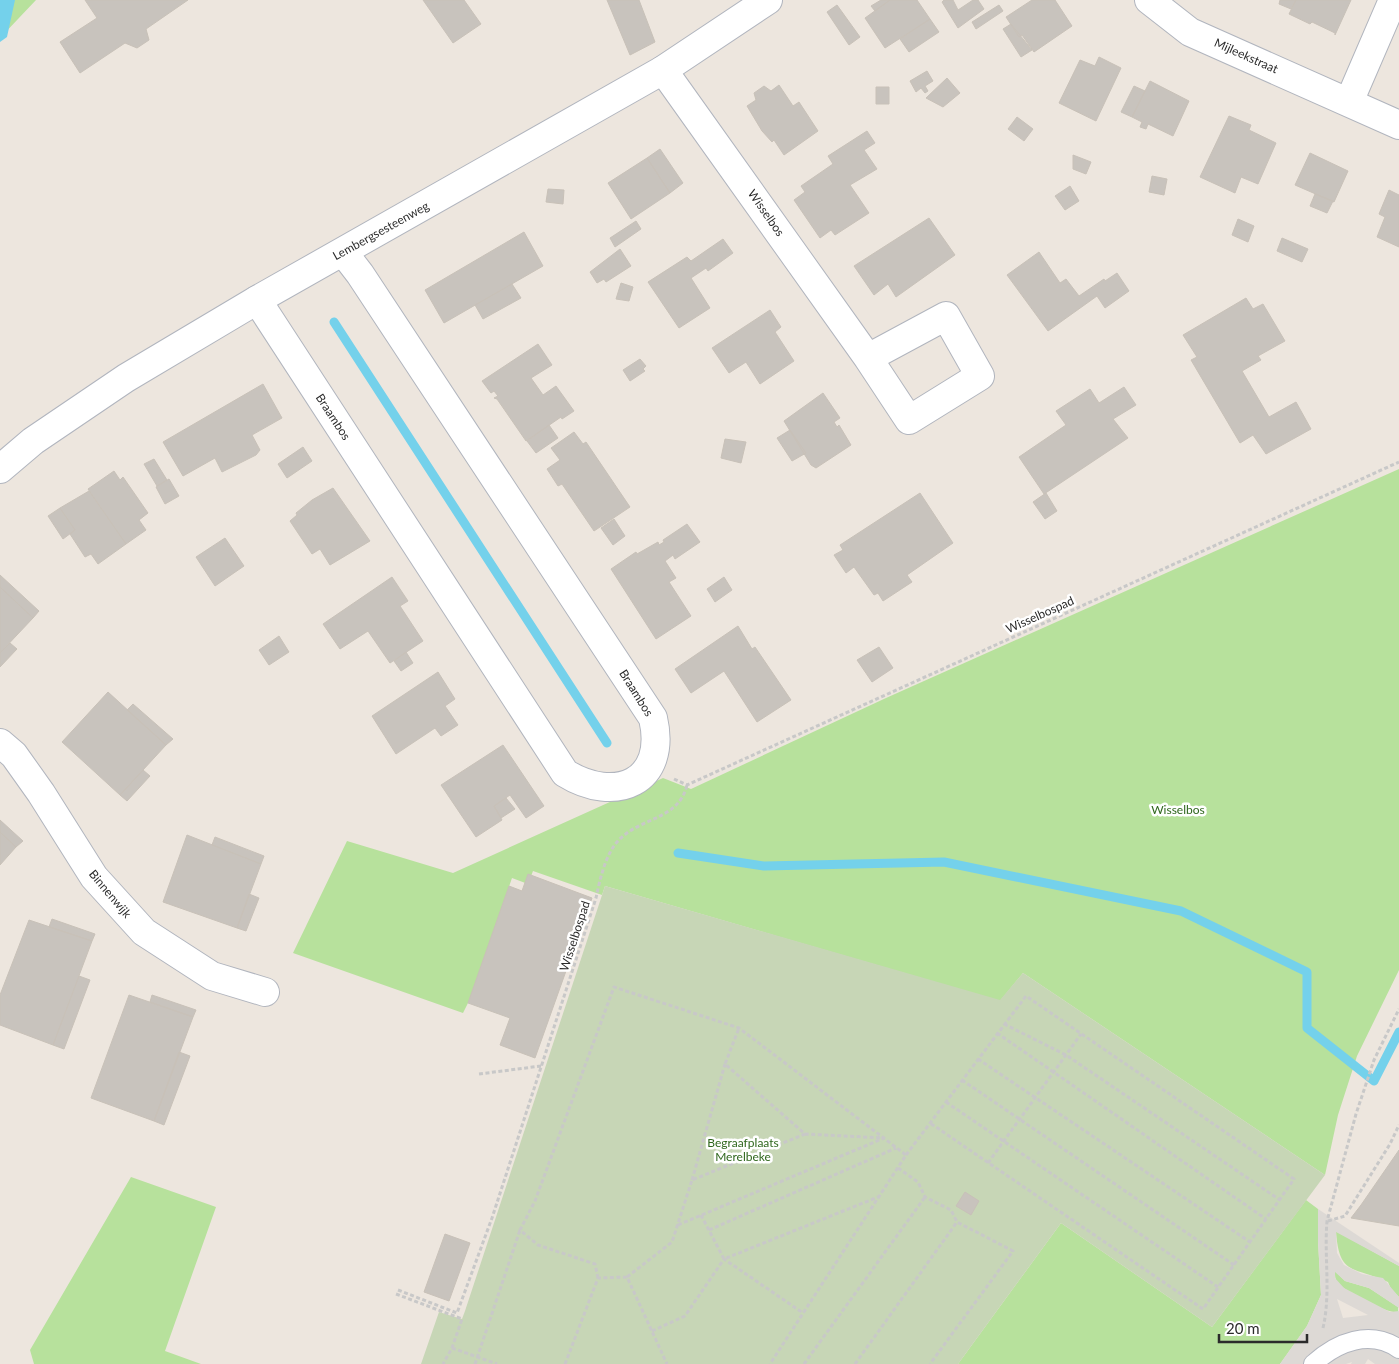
<svg xmlns="http://www.w3.org/2000/svg" width="1399" height="1364" font-family="Lato,sans-serif">
<style>
.green{fill:#b7e19c}
.cemetery{fill:#c7d6b6}
.plaza{fill:#ddd9d5;fill-rule:evenodd}
.water{fill:#74d1eb}
.lines{fill:none;stroke-linecap:round;stroke-linejoin:round}
.stream{stroke:#74d1eb;stroke-width:9}
.building{fill:#c8c3bd;stroke:#c8c1b8}
.lane-casing{stroke:#b1b5be;stroke-width:20}
.street-casing{stroke:#b1b5be;stroke-width:30}
.secondary-casing{stroke:#b1b5be;stroke-width:30}
.path{stroke:#c8c8c8;stroke-width:3;stroke-dasharray:4 2.5;stroke-linecap:butt}
.lane{stroke:#fff;stroke-width:18}
.street{stroke:#fff;stroke-width:28}
.secondary{stroke:#fff;stroke-width:28}
.labels{text-anchor:middle;stroke-width:5;stroke-linejoin:round;paint-order:stroke}
.street-label{font-size:12px;fill:#2b2b2b;stroke:#fff}
.park-label{font-size:12px;fill:#2f671d;stroke:#fff}
</style>
<rect width="100%" height="100%" fill="#ede6de"/>
<!-- green -->
<path class="green" d="M0,0H36L0,38Z
M1399,469V970L1357,1056L1338,1115L1325,1175L1023,973L1000,1001L605,886L602,895L533,871L528,884L512,878L471,997L463,1013L293,953L347,841L453,873L663,778L691,789L886,698Z
M131,1177L216,1207L165,1351L201,1364H34L30,1350Z
M1306,1200L1318,1209V1241L1321,1295L1307,1326L1280,1364H958L1061,1223L1212,1327Z
M1336,1231L1399,1266V1297L1391,1289L1388,1282C1354,1266 1339,1277 1336,1231Z
M1335,1271L1345,1281L1369,1288L1398,1307V1312C1387,1314 1346,1292 1338,1283C1335,1279 1335,1276 1335,1271Z"/>
<!-- cemetery -->
<path class="cemetery" d="M605,886L1000,1000L1023,973L1325,1175L1212,1327L1061,1223L958,1364H421L439,1312L462,1319L465,1311Z"/>
<!-- plaza -->
<path class="plaza" d="M1318,1209L1399,1263V1266L1336,1232L1337,1253L1344,1265L1362,1274L1383,1278L1399,1297V1308L1369,1288L1345,1281L1335,1272V1278L1344,1288L1390,1312L1399,1311V1364H1375L1368,1359L1365,1364H1351L1352,1362L1346,1364H1280L1307,1326L1321,1295L1318,1241ZM1337,1299L1368,1315L1343,1318Z"/>
<!-- water -->
<path class="water" d="M0,0H15L7,37L0,42Z"/>
<g class="lines">
<!-- stream -->
<path class="stream" d="M334,322L607,743
M678,853L764,866L944,862L1181,911L1307,972V1028L1374,1081L1399,1032"/>
</g>
<!-- building -->
<path class="building" d="M85,0H188L146,29L149,40L137,48L125,43L80,73L60,42L97,18Z
M423,0H464L481,24L453,43Z
M607,0H639L655,42L630,55Z
M881,0H890L875,11L871,6Z
M890,0H917L930,19L885,48L865,18Z
M944,0H953L958,10L973,0H978L984,9L958,28L942,2Z
M1032,0H1055L1072,26L1034,52L1022,35L1019,37L1006,17Z
M1280,0H1296L1291,9L1279,4Z
M1296,0H1351L1335,35V33L1312,22L1310,24L1289,14Z
M837,5L860,37L849,45L827,12Z
M999,5L1003,11L976,29L972,22Z
M930,19L939,32L909,52L900,39Z
M1011,24L1032,50L1021,57L1003,29Z
M1099,57L1121,68L1096,121L1059,103L1080,60L1095,66Z
M927,71L933,81L925,86L928,91L925,93L921,88L916,92L910,81Z
M947,78L960,93L943,107L926,98Z
M1150,81L1189,101L1173,136L1148,124L1146,129L1140,127L1142,122L1132,117Z
M779,85L793,106L799,102L818,131L784,155L774,140L772,142L762,131L747,106L756,100L754,93L764,86L771,91Z
M1134,86L1145,91L1132,117L1121,112Z
M876,87H889V104H876Z
M1229,116L1251,125L1249,130L1276,143L1258,184L1241,177L1235,193L1200,177Z
M1017,117L1033,129L1024,141L1008,129Z
M867,131L875,143L864,150L877,169L850,185L869,213L835,235L831,230L820,238L794,200L805,192L801,186L833,164L828,156Z
M660,149L683,183L670,193L647,158Z
M1310,153L1348,171L1334,202L1295,185Z
M1073,155L1091,162L1086,174L1073,169Z
M647,158L670,193L631,219L608,183Z
M1152,176L1167,179L1164,195L1149,192Z
M1070,186L1079,201L1065,210L1055,196Z
M548,189L564,190L563,204L546,202Z
M1389,190L1399,195V247L1377,237L1385,217L1379,214Z
M1315,194L1333,201L1327,213L1310,206Z
M929,218L955,255L896,297L888,284L874,295L854,266Z
M1238,219L1254,226L1248,242L1232,235Z
M636,221L641,229L615,247L610,238Z
M524,232L543,266L444,323L425,290Z
M1282,238L1308,249L1302,262L1277,251Z
M723,239L733,253L708,271L706,268L691,278L710,308L679,328L648,282L687,257L691,261Z
M620,249L631,266L606,282L604,279L597,283L590,272Z
M1039,252L1060,283L1066,279L1079,296L1104,279L1105,281L1117,273L1129,291L1105,308L1097,296L1048,331L1007,275Z
M621,283L633,287L629,301L616,299Z
M512,284L521,298L483,319L475,305Z
M1246,298L1253,309L1263,304L1285,341L1258,356L1261,360L1242,371L1269,417L1296,402L1311,429L1266,454L1253,435L1240,443L1191,360L1197,357L1183,335Z
M770,310L781,327L775,332L794,361L760,384L746,362L729,373L712,348Z
M538,344L552,365L531,378L543,395L556,386L574,411L562,419L561,417L526,441L497,399L494,398L498,396L494,391L491,393L482,381Z
M640,359L646,366L643,369L645,371L630,381L623,370Z
M263,384L282,418L252,435L260,450L256,455L222,472L215,458L183,476L163,442Z
M1124,387L1136,405L1113,419L1128,438L1044,494L1019,457L1066,425L1056,411L1090,389L1099,403Z
M823,393L840,418L834,422L837,427L839,425L851,445L816,468L811,465L784,421Z
M549,425L558,438L536,453L527,441Z
M790,430L806,453L792,461L777,438Z
M574,432L583,444L586,442L630,507L594,531L562,484L558,486L547,469L560,460L551,448Z
M725,439L746,442L741,463L721,458Z
M303,447L312,461L287,478L278,464Z
M154,459L167,480L157,486L144,464Z
M114,471L120,480L123,477L148,513L139,520L146,530L126,544L88,489Z
M169,479L179,496L165,504L156,487Z
M333,488L370,541L330,565L320,549L312,554L290,521L297,515L296,513L312,500Z
M89,491L126,544L98,564L91,554L85,557L70,534L75,530L60,508Z
M920,493L953,543L907,575L912,582L883,601L878,593L874,595L854,567L846,573L834,555L843,550L840,545Z
M1046,493L1057,511L1045,519L1033,502Z
M60,508L75,530L63,539L48,516Z
M614,519L625,536L613,545L601,528Z
M687,524L700,542L675,559L673,555L665,561L676,578L669,582L691,616L656,639L611,569L636,552L637,554L658,542L659,545L664,542L663,540Z
M225,538L244,566L215,586L196,557Z
M0,575L39,611L33,618L0,587Z
M392,577L408,601L400,606L423,641L390,663L368,631L340,649L323,624Z
M724,577L732,590L715,602L707,589Z
M0,587L33,618L0,653Z
M738,626L752,649L755,647L791,700L757,722L724,671L691,693L675,669Z
M279,636L289,652L269,665L259,650Z
M10,643L17,649L0,667V653Z
M879,647L893,668L872,682L857,660Z
M406,652L413,663L401,671L394,661Z
M438,672L455,699L445,706L458,725L441,736L435,728L396,754L372,716Z
M108,692L166,745L120,795L62,742Z
M133,704L173,739L166,745L127,710Z
M503,745L544,806L526,818L510,795L494,806L502,820L476,837L441,785Z
M143,770L150,776L127,801L120,795Z
M506,798L515,809L501,818L494,806Z
M0,820L23,841L16,847L0,832Z
M0,832L16,847L0,865Z
M187,835L261,864L237,928L163,902Z
M215,837L264,856L261,864L212,845Z
M528,874L592,898L535,1058L500,1045L510,1018L468,1003L509,886L522,891Z
M249,894L259,898L246,931L237,928Z
M52,919L95,934L92,941L49,927Z
M29,920L92,941L53,1045L0,1025V995Z
M79,976L90,980L64,1049L53,1045Z
M129,995L193,1017L154,1121L91,1098Z
M152,995L196,1010L193,1017L150,1002Z
M179,1052L190,1056L164,1125L154,1121Z
M1399,1150V1226L1351,1218L1361,1205Z
M965,1192L979,1201L971,1215L956,1206Z
M445,1234L470,1243L449,1301L424,1292Z"/>
<g class="lines">
<defs>
<path id="lane" d="M1313,1364C1337,1342 1370,1329 1399,1349"/>
<path id="street" d="M1149,0L1190,32L1399,125
M663,70L868,358L909,420L980,376L946,316L868,358
M1349,102L1393,0
M257,300L565,773C615,804 668,783 653,718L360,274L343,252
M0,743L14,755L41,793L94,877L144,932L212,976L265,992"/>
<path id="secondary" d="M0,469L33,441L126,378L257,300L663,70L768,0"/>
</defs>
<!-- lane casing -->
<use href="#lane" class="lane-casing"/>
<!-- street casing -->
<use href="#street" class="street-casing"/>
<!-- secondary casing -->
<use href="#secondary" class="secondary-casing"/>
<!-- path -->
<path class="path" d="M674,779L687,785L1399,462
M1004,1024L1066,1055L1280,1200
M997,1033L1266,1219
M978,1059L1250,1242
M479,1074L541,1066
M962,1080L1234,1265
M946,1102L1218,1287
M906,1155L1026,996L1294,1179L1203,1309L930,1123
M988,1163L1081,1034
M898,1168L918,1182L925,1197L951,1210L957,1222L1013,1251L930,1364
M692,1180L725,1064
M701,1215L724,1259L878,1197
M1328,1221L1345,1216L1390,1144L1399,1125
M678,1225L884,1138L805,1134
M709,1230L896,1148
M627,1277L672,1242L692,1180L805,1134L725,1064L739,1028
M598,1278L595,1264L538,1245L520,1230L535,1201L614,987L739,1028L906,1155L770,1364
M398,1290L457,1313L492,1218L596,898C600,879 606,851 621,838C643,817 679,819 687,785
M396,1294L462,1319L452,1348L443,1364
M1323,1328C1331,1293 1324,1257 1327,1221L1356,1114L1374,1060L1399,1009
M652,1331L685,1316L724,1259L803,1313
M452,1348L497,1364
M475,1364L520,1230
M565,1364L598,1278L627,1277L667,1364
M804,1364L925,1197
M855,1364L957,1222"/>
<!-- lane -->
<use href="#lane" class="lane"/>
<!-- street -->
<use href="#street" class="street"/>
<!-- secondary -->
<use href="#secondary" class="secondary"/>
</g>
<g class="labels">
<!-- street labels -->
<g class="street-label">
<text transform="translate(1246 56) rotate(24)" y="4">Mijleekstraat</text>
<text transform="translate(766 213) rotate(55)" y="4">Wisselbos</text>
<text transform="translate(381 231) rotate(-29)" y="4">Lembergsesteenweg</text>
<text transform="translate(333 417) rotate(57)" y="4">Braambos</text>
<text transform="translate(1040 615) rotate(-24)" y="4">Wisselbospad</text>
<text transform="translate(636 693) rotate(58)" y="4">Braambos</text>
<text transform="translate(110 894) rotate(50)" y="4">Binnenwijk</text>
<text transform="translate(575 936) rotate(-72)" y="4">Wisselbospad</text>
</g>
<!-- park labels -->
<g class="park-label">
<text x="1178" y="814">Wisselbos</text>
<text x="743" y="1147">Begraafplaats<tspan x="743" dy="14">Merelbeke</tspan></text>
</g>
</g>
<!-- scale -->
<path d="M1219 1334v8h88v-8" fill="none" stroke="#2b2b2b" stroke-width="2.5"/>
<text x="1226" y="1334" font-size="15" fill="#2b2b2b" stroke="#ffffff" stroke-width="4" paint-order="stroke">20 m</text>
</svg>
